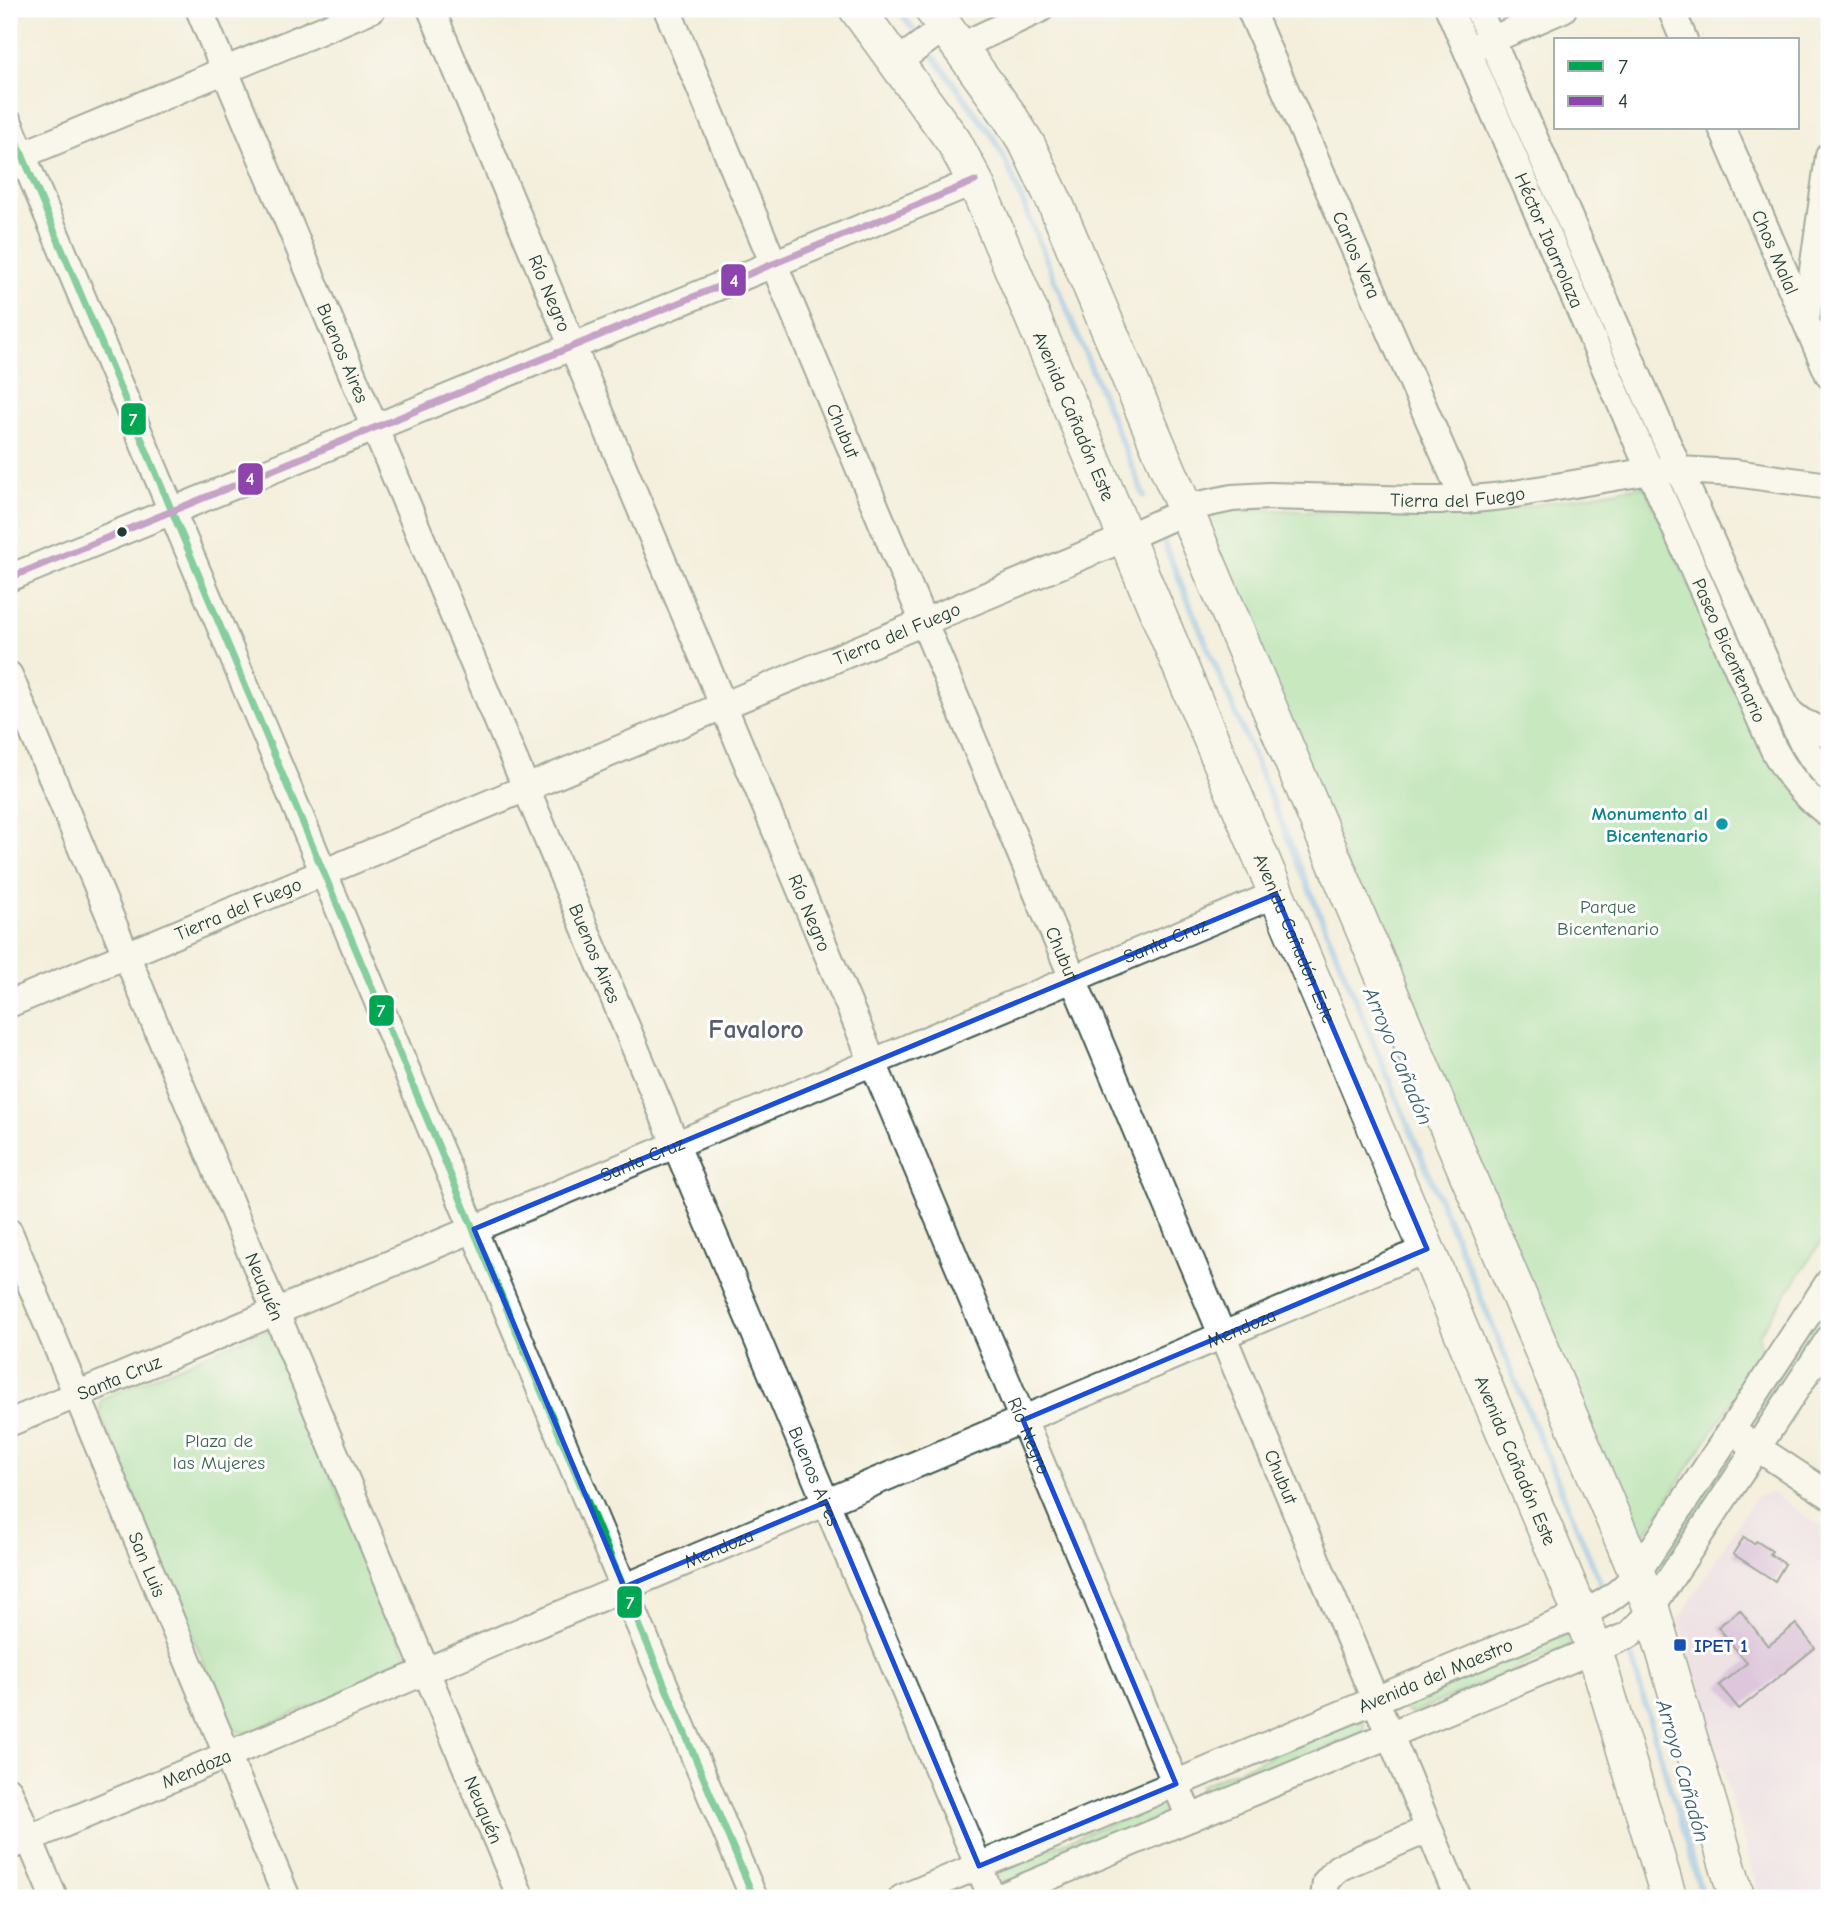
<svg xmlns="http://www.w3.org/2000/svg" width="1838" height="1907" font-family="'Comic Neue',sans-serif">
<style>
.built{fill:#e6d3f0}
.green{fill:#92e09e;stroke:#588e69;stroke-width:2}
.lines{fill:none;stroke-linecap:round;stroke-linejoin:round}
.stream{stroke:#79b8ed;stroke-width:6}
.building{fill:#c398dd}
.minor-casing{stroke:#3f584d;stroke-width:30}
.major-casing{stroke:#3f584d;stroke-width:38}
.minor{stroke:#fff;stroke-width:26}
.major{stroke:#fff;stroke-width:35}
.bus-1-casing{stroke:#fff;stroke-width:12}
.bus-2-casing{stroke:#fff;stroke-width:12}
.bus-1{stroke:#00a651;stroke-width:7}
.bus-2{stroke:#8e44ad;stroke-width:7}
.marked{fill:none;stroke:#1d4ed8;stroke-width:5;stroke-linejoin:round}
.bus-dot{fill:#1f3d34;stroke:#fff;stroke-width:2.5}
.culture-dot{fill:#0f9aa8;stroke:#fff;stroke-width:2.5}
.transit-dot{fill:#1a4fb4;stroke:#fff;stroke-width:2.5}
.labels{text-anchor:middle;stroke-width:6;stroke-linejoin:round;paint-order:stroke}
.street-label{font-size:19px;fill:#1f3d34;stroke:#fff}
.culture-label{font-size:19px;font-weight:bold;fill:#0d838f;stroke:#fff;text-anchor:end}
.park-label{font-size:19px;fill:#3c664e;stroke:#fff}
.transit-label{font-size:19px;font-weight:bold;fill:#164399;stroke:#fff;text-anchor:start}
.water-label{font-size:21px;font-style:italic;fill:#3a626c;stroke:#fff}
.district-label{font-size:26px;font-weight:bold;fill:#585d6f;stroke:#fff}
.line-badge{stroke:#fff;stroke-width:2.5}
.badge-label{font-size:19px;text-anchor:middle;font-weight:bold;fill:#fff}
</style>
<rect width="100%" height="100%" fill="#fff"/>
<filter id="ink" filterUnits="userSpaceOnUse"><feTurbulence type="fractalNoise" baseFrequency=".0143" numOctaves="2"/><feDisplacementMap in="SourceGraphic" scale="14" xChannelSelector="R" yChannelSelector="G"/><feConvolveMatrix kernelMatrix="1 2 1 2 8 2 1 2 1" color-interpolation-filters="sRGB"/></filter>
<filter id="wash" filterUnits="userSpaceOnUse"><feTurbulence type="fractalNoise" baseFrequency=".00686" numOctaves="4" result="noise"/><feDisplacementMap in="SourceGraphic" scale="28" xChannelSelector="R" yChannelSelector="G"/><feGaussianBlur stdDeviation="1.57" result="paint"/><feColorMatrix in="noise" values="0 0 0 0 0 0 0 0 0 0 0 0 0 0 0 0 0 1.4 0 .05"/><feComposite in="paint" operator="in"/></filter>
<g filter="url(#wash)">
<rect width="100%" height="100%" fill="#f4efdc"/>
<!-- built -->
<path class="built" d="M1772,1493L1829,1532V1898H1760L1679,1619L1755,1497Z"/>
<!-- green -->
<path class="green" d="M1634,487H1645L1762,745L1829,824V1230L1759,1335L1762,1356L1644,1535L1637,1538L1205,537L1207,516L1217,511L1255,509L1426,517C1496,515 1566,499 1634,487Z
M1829,1293V1326L1768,1419C1762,1421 1757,1424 1753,1417Z
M265,1330L270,1332L406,1655L402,1666L398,1669L248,1733L236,1731L228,1721L101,1416L100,1404L103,1398Z
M1731,1455L1735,1459L1662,1580L1648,1570Z
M1564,1634L1569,1638V1646L1410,1714L1403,1708V1701Z
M1360,1719L1364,1723L1365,1731L1206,1799L1199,1793V1786Z
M1162,1802L1166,1806L1167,1814L1007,1882L1000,1876V1869Z"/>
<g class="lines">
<!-- stream -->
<path class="stream" d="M898,9L913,29
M934,57L993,137L1007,164L1144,496
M1164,543L1600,1582
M1630,1653L1703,1898"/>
</g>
<g id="blocks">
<!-- building -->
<path class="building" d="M1744,1537L1754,1544L1756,1541L1772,1551L1770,1554L1785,1564L1775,1581L1733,1554Z
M1740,1610L1768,1646L1796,1624L1815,1648L1739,1709L1719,1685L1747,1663L1718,1627Z"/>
</g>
</g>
<g filter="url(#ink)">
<use href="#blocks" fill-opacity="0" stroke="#3f584d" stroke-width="2"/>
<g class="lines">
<defs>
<g id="minor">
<path id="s1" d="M199,9L992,1898"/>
<path id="s2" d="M431,9L1190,1818"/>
<path id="s3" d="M667,9L1458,1898"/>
<path id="s4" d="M1250,9L1464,500"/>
<path id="s5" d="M1449,9L1650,471L1774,750C1788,776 1805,797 1829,814"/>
<path d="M1478,9L1679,470L1801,740L1813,759L1829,779"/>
<path d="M1671,9L1684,40"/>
<path d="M959,47L1040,9"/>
<path d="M1475,47L1563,9"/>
<path d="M896,63L945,27"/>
<path d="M9,123L754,1898"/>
<path id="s6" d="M1722,128L1829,375"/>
<path d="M22,155L372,9"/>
<path d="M1806,320L1829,156"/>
<path d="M9,578L975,181"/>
<path id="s7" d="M9,675L521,1898"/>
<path d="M1789,712L1802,722L1829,734"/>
<path id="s8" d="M9,1004L1125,538L1199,505L1232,498L1269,496L1420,500H1464L1503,496L1650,471L1679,470L1735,473L1829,486"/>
<path id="s9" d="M9,1232L287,1898"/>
<path id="s10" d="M9,1423L1276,894"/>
<path d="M1744,1439L1829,1495"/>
<path d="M9,1791L54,1898"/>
<path id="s11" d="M9,1847L1427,1249"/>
<path id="s12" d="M902,1898L1581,1614C1604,1604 1621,1593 1637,1573L1829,1282"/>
<path d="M998,1898L1629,1635L1643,1620L1829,1339"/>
<path d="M1324,1898L1326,1882L1338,1868L1429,1829"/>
</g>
<g id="major">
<path id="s13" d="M857,9L954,142L975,181L1581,1614L1594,1648L1669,1898"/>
<path d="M932,9L1008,114L1027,144L1056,205L1651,1607L1737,1898"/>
</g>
</defs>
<!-- minor casing -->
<use href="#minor" class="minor-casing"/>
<!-- major casing -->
<use href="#major" class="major-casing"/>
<!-- minor -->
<use href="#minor" class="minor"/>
<!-- major -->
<use href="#major" class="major"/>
<defs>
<path id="bus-1" d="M9,123L754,1898"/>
<path id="bus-2" d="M9,578L975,181"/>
</defs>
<!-- bus-1 casing -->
<use href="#bus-1" class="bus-1-casing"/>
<!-- bus-2 casing -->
<use href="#bus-2" class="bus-2-casing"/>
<!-- bus-1 -->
<use href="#bus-1" class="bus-1"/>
<!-- bus-2 -->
<use href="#bus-2" class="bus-2"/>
</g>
</g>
<!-- marked area -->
<path d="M0 0H1838V1907H0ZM1276,894L1427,1249L1023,1420L1176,1784L979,1866L826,1502L624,1587L474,1229Z" fill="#f4efdc" fill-opacity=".55" fill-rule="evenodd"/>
<path class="marked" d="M1276,894L1427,1249L1023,1420L1176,1784L979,1866L826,1502L624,1587L474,1229Z"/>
<!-- markers -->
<circle class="bus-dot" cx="122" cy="532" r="6"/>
<circle class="culture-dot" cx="1722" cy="824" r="7"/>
<rect class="transit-dot" x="1673" y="1638" width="14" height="14" rx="3.5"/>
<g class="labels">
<!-- street labels -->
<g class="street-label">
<text dy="7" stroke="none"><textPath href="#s5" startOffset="252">Héctor Ibarrolaza</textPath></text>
<text dy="7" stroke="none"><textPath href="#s6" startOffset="135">Chos Malal</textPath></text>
<text dy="7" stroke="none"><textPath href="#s4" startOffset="268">Carlos Vera</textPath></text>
<text dy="7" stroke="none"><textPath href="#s2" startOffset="308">Río Negro</textPath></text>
<text dy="7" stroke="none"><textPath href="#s1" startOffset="373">Buenos Aires</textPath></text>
<text dy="7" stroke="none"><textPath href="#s13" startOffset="464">Avenida Cañadón Este</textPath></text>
<text dy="7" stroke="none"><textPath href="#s3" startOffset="457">Chubut</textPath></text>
<text dy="7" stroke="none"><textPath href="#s8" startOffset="1550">Tierra del Fuego</textPath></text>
<text dy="7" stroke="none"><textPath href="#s8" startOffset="962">Tierra del Fuego</textPath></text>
<text dy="7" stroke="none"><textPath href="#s5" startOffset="700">Paseo Bicentenario</textPath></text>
<text dy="7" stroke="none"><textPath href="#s8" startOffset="248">Tierra del Fuego</textPath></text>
<text dy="7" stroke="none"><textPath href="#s2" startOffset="980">Río Negro</textPath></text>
<text dy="7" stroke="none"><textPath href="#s13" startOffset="1031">Avenida Cañadón Este</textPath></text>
<text dy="7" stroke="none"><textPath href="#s10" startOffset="1253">Santa Cruz</textPath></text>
<text dy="7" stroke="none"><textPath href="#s1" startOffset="1024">Buenos Aires</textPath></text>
<text dy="7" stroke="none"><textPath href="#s3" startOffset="1024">Chubut</textPath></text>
<text dy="7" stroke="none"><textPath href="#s10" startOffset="686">Santa Cruz</textPath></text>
<text dy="7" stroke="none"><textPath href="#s7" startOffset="663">Neuquén</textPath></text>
<text dy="7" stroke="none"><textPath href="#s11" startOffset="1337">Mendoza</textPath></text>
<text dy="7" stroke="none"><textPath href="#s10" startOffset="119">Santa Cruz</textPath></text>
<text dy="7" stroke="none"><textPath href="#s2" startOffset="1547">Río Negro</textPath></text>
<text dy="7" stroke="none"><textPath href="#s13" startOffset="1598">Avenida Cañadón Este</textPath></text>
<text dy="7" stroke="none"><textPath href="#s1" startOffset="1591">Buenos Aires</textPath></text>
<text dy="7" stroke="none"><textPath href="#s3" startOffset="1591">Chubut</textPath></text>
<text dy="7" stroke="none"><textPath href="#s11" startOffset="770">Mendoza</textPath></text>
<text dy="7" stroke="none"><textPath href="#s9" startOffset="360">San Luis</textPath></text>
<text dy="7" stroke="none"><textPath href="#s12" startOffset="578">Avenida del Maestro</textPath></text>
<text dy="7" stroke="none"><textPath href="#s11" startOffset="203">Mendoza</textPath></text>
<text dy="7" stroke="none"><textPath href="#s7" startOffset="1230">Neuquén</textPath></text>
</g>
<!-- culture labels -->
<g class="culture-label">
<text x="1708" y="820">Monumento al<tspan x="1708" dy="22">Bicentenario</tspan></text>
</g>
<!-- park labels -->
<g class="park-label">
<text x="1608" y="913">Parque<tspan x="1608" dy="22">Bicentenario</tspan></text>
<text x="219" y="1447">Plaza de<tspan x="219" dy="22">las Mujeres</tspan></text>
</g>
<!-- transit labels -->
<g class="transit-label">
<text x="1694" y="1652">IPET 1</text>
</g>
<!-- water labels -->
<g class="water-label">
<text transform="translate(1398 1056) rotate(67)" y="7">Arroyo Cañadón</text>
<text transform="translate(1683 1771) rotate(74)" y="7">Arroyo Cañadón</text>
</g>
<!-- district labels -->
<g class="district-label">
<text x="756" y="1038">Favaloro</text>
</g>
</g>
<g class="line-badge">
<rect x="720" y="263" width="27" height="34" rx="7" fill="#8e44ad"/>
<rect x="120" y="402" width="27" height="34" rx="7" fill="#00a651"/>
<rect x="237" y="462" width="27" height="34" rx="7" fill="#8e44ad"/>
<rect x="368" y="994" width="27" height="33" rx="7" fill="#00a651"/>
<rect x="616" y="1585" width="27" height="34" rx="7" fill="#00a651"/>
</g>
<g class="badge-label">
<text x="734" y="287">4</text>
<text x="133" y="426">7</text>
<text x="250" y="485">4</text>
<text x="381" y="1017">7</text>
<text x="630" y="1609">7</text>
</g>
<!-- margin -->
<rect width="1838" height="1907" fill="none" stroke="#fff" stroke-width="35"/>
<!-- legend -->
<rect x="1554" y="38" width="245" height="91" fill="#ffffff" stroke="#a5b1ae" stroke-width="2"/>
<rect x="1568" y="61" width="35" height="10" fill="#00a651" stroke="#a5b1ae" stroke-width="2"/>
<text x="1618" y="74" font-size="21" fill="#1f3d34">7</text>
<rect x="1568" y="96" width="35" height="10" fill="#8e44ad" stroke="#a5b1ae" stroke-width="2"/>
<text x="1618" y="108" font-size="21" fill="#1f3d34">4</text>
</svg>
